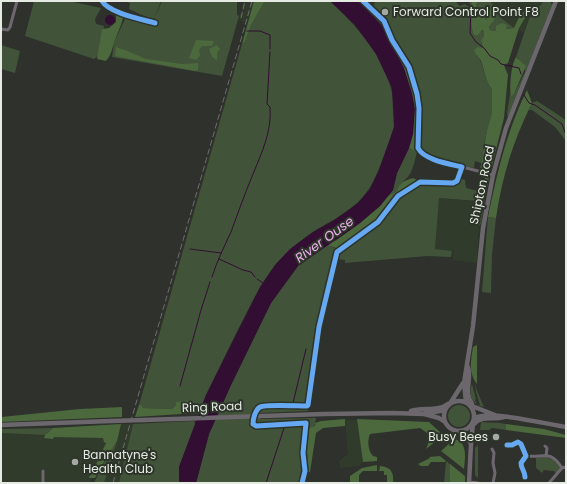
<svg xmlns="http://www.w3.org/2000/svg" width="567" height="484" font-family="Poppins,sans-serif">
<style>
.built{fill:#313b2c}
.green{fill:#415339}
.forest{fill:#4b693d}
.water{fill:#310e32}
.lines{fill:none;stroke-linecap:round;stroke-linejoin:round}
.stream{stroke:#310e32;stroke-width:1}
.minor{stroke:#6f676f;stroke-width:3}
.tertiary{stroke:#6f676f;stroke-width:3.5}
.primary{stroke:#6f686f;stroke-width:4.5}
.trunk{stroke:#6c676c;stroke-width:4.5}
.rail{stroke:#6f6c6d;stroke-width:1;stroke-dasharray:6 3;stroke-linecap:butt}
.trunk-bridge{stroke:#6c676c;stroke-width:4.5}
.cycleway-casing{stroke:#2d3429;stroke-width:8}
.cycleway{stroke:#66a8f1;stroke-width:5}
.poi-dot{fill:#a5a9a3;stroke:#2d3429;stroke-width:1.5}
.labels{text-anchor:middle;stroke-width:4;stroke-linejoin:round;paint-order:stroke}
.poi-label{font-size:12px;fill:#e5eae3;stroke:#2d3429;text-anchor:start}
.street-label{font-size:12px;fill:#e5eae3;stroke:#2d3429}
.water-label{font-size:13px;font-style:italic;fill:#efaef0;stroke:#2d3429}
</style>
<rect width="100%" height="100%" fill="#2e312c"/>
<!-- built -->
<path class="built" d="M243,1H254L247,23L239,20Z
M494,1H544L529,19L524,33L510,26L499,17L491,2Z
M439,198L480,202L477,263L453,260V251L435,249Z
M345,420H357L363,462L360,466L340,468L339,461L348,454Z
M121,424H133L119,483H104Z
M1,433L104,438L106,443L90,483H1Z"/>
<!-- green -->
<path class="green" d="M34,1H69L101,8L95,19L96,24L104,26L99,55L94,59L25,36Z
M124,1H161L155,17L162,1H237V15L239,16L222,76L112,57L114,42L126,17L157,25L153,20L129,9L130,3Z
M265,1H330C366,35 399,73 394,126C393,136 387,148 383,158C377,174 371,190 358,202C345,215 328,222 313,232C299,241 287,252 276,264C265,278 256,294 248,310C233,338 220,367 206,395L199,413L182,414L186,407L176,405L172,409L143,408L141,405H139L242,44L245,42L251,25Z
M359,1H365L373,8L375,1H455L460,6L465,4L471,8L469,1H472V7L474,10L472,14L481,32L482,30L484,31V36L481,42L483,47L476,54C485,64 483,79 492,89L493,114L487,130L481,163L475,161L474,168L443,161L427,155L423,150L421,143L420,105L410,66L394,39L387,22L383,27Z
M477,1H494L491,2L495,8H491L486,20L482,12L476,8Z
M544,1H550L552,5L508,118L507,114L510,94L511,97L514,94L525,72L524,64L521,63L518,58L516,57L529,19Z
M496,11L501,18L514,28L496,30L494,31L490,30L489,27L495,19Z
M1,45L20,51L15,73L1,69Z
M537,101L563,118L566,121V141L555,127L532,110H529L532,103Z
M409,148L417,152C415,159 414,166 411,172C407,180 401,181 397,191L388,196L393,190L397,173Z
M459,178L465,180L466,188L478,191L477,193V201L439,198L435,249L452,251L451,257L427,256L345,263V260L337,259L320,336L308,411L259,413L260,419L316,418C315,430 307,440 307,452C306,463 308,472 306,483H196L209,434L231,385L271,303L298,266L327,245L337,249L339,252L379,222L397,199H398L423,183L453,184Z
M484,195L485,196L481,224L479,226L480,202Z
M488,217L496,218L492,255L491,293L482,292Z
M475,383L477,391L484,407C471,404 468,395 472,384L476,399L475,400L477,405H480L476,392Z
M448 416a11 11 0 1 1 22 0a11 11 0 1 1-22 0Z
M194,421L195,424L179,467V483H119L133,424Z
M481,422C490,423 498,422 506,424V430L492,428L489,430H480Z
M53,428L45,435L1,433V429Z
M117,441L104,483H94L109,452Z
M478,445V478L475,475V448Z
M545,457L553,459L561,468L556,474L554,471L544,470L542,473L536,468V458Z
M446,461L450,464V483H444Z"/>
<!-- forest -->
<path class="forest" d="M254,1H265L251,25L245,42L242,44Z
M472,1H477L476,8L482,12L486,20L491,8L497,9L495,19L489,27L490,30L494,31L496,30V26L502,23L507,25L506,29L514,28L520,15L526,10H528V13L519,28L508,63L504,65L508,75L504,118L492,165L488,171L480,170L487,130L492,114V89C485,81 485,71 481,61C479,57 475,54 474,50L478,47L482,48L483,47L481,41L484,36V31L482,30L478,35H474C471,27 470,18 474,10L472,7Z
M116,13L123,18C121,26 118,32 115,40C112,48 112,54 106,61L97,59L102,29L109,28L116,22Z
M387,22L394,39L410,66L419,93L421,123V143L423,150L422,155L409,148C423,103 403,67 383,27Z
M196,40L214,41L212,46H202L199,50L200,56L196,60L189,58Z
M217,45L220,49L217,53V60L212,57L209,49Z
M116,47L130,52L146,59L182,64L198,63V70L195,71L115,56Z
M516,57L526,66L514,94L511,97C509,88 511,65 516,57Z
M527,90L532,103C513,141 502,177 496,218L488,217C497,173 507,130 527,90Z
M486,175H489C489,184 485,195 480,202L477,201V193L478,191L481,192Z
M413,178L419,181L398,195L377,221L339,249L327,245L338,239L360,223L380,206L388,196L397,191C400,182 404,181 413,178Z
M477,345V384C468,373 471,360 473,347Z
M188,401L182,414L135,417L139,405H141L143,408L172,409L176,405V402Z
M122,407V417L1,422V417L80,409Z
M345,419V426L323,428L316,433L310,472H308L307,450L309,428L315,426V423L321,421Z
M357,419L429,422L441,433L435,442L426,449L428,444L427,433L420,428L370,434C367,441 368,451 373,456L377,457V461L363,462Z
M121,424L117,441L109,453L95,478H89L90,475H91L106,443L104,442L103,438L54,437L53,439L44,438L45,435L53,428Z
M506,424L544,429L566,435V438L506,430Z
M455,439C468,443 465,458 464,469L441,451L452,441Z
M440,456L446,461L445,462H431L428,466H421L418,464L430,458L429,457Z
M450,464L465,476V483H450Z
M377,465V471H363L359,475V483H350V476L362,468Z
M380,466C391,467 394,472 393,483H387V475H384V471H379Z"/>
<!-- water -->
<path class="water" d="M330,1H359L383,27L404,68L412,93L415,109L413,134L409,148L397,173L393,190L380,206L360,223L298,266L271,303L231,385L209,434L196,483H179V467L206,395L260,287L275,265L290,249L313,232L333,221L358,203L370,189L379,170L394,127L392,88L376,54L355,25Z
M105 20a5 5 0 1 1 10 0a5 5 0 1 1-10 0Z"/>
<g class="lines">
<!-- stream -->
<path class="stream" d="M471,8L470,33L476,42L484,48L490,56L498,60L501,64L519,68L521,74
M247,31H260L270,35V49
M524,95L529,103L535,105L562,124L566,135
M190,249L221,253
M219,259L243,270L251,272L255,277
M212,277C217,261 224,247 231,232C238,213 245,193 253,174C262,152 272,131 270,107L267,104L270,52
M257,279L263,283
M180,386L201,310L210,282
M293,403L306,349
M266,483L284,428"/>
<!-- minor -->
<path class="minor" d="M111,9L155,23
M1,29L8,30L10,27L17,1
M440,161L493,175
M507,445H512L518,442L521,444L526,456L521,463C521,469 525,471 525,477
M545,446L547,448L546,456
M492,449L494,453L493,463L495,473L493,483
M526,456C544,458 550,449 562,468
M469,482L478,483
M43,483V471
M549,483L562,468L566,467"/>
<!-- tertiary -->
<path class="tertiary" d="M102,1L105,5L111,9"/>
<!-- primary -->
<path class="primary" d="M461,431L466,435L471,444
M469,483L471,444L473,423"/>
<!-- trunk -->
<path class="trunk" d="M468,367C472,381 463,392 472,404
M444 416a15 15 0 1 1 30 0a15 15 0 1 1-30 0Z
M451,402L463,383
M466,402L464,383L473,326L483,228L493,175L506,128L556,1
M472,406L495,415
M411,411C423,407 437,412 448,404
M424,414L439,418L445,422
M475,418C489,410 547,424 566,427
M144,420L325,414L392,413L424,414L445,410
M474,424C481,415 493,420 504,417
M1,425L111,421"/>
<!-- rail -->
<path class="rail" d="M241,18L245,1
M113,483L252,1"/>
<!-- trunk-bridge -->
<path class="trunk-bridge" d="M111,421L144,420"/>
<defs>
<path id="cycleway" d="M102,1C109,13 141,19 155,23
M507,445H512L518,442L521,444L526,456L521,463C521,469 525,471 525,477
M302,483L305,471L303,453L306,423L256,426L253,424C253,419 255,410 260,407C265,404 298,406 307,406L308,405L319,327L337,252L378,222L398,196L420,182L453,183L457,181L462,167C450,164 424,160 418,148L419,108L417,94L409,67L392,40L384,21L363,1"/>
</defs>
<!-- cycleway casing -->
<use href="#cycleway" class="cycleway-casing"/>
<!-- cycleway -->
<use href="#cycleway" class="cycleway"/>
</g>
<!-- markers -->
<g class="poi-dot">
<circle cx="385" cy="12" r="4"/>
<circle cx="496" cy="437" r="4"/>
<circle cx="75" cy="462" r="4"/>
</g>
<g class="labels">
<!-- poi labels -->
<g class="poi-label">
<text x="393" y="16">Forward Control Point F8</text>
<text x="488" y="441" text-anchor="end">Busy Bees</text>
<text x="83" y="459">Bannatyne's<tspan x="83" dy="14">Health Club</tspan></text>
</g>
<!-- street labels -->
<g class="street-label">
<text transform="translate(482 185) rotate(-78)" y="4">Shipton Road</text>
<text transform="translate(212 407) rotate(-2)" y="4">Ring Road</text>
</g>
<!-- water labels -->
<g class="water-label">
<text transform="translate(324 239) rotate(-36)" y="5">River Ouse</text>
</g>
</g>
<!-- border -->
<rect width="567" height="484" fill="none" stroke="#e5eae3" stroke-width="4"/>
</svg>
